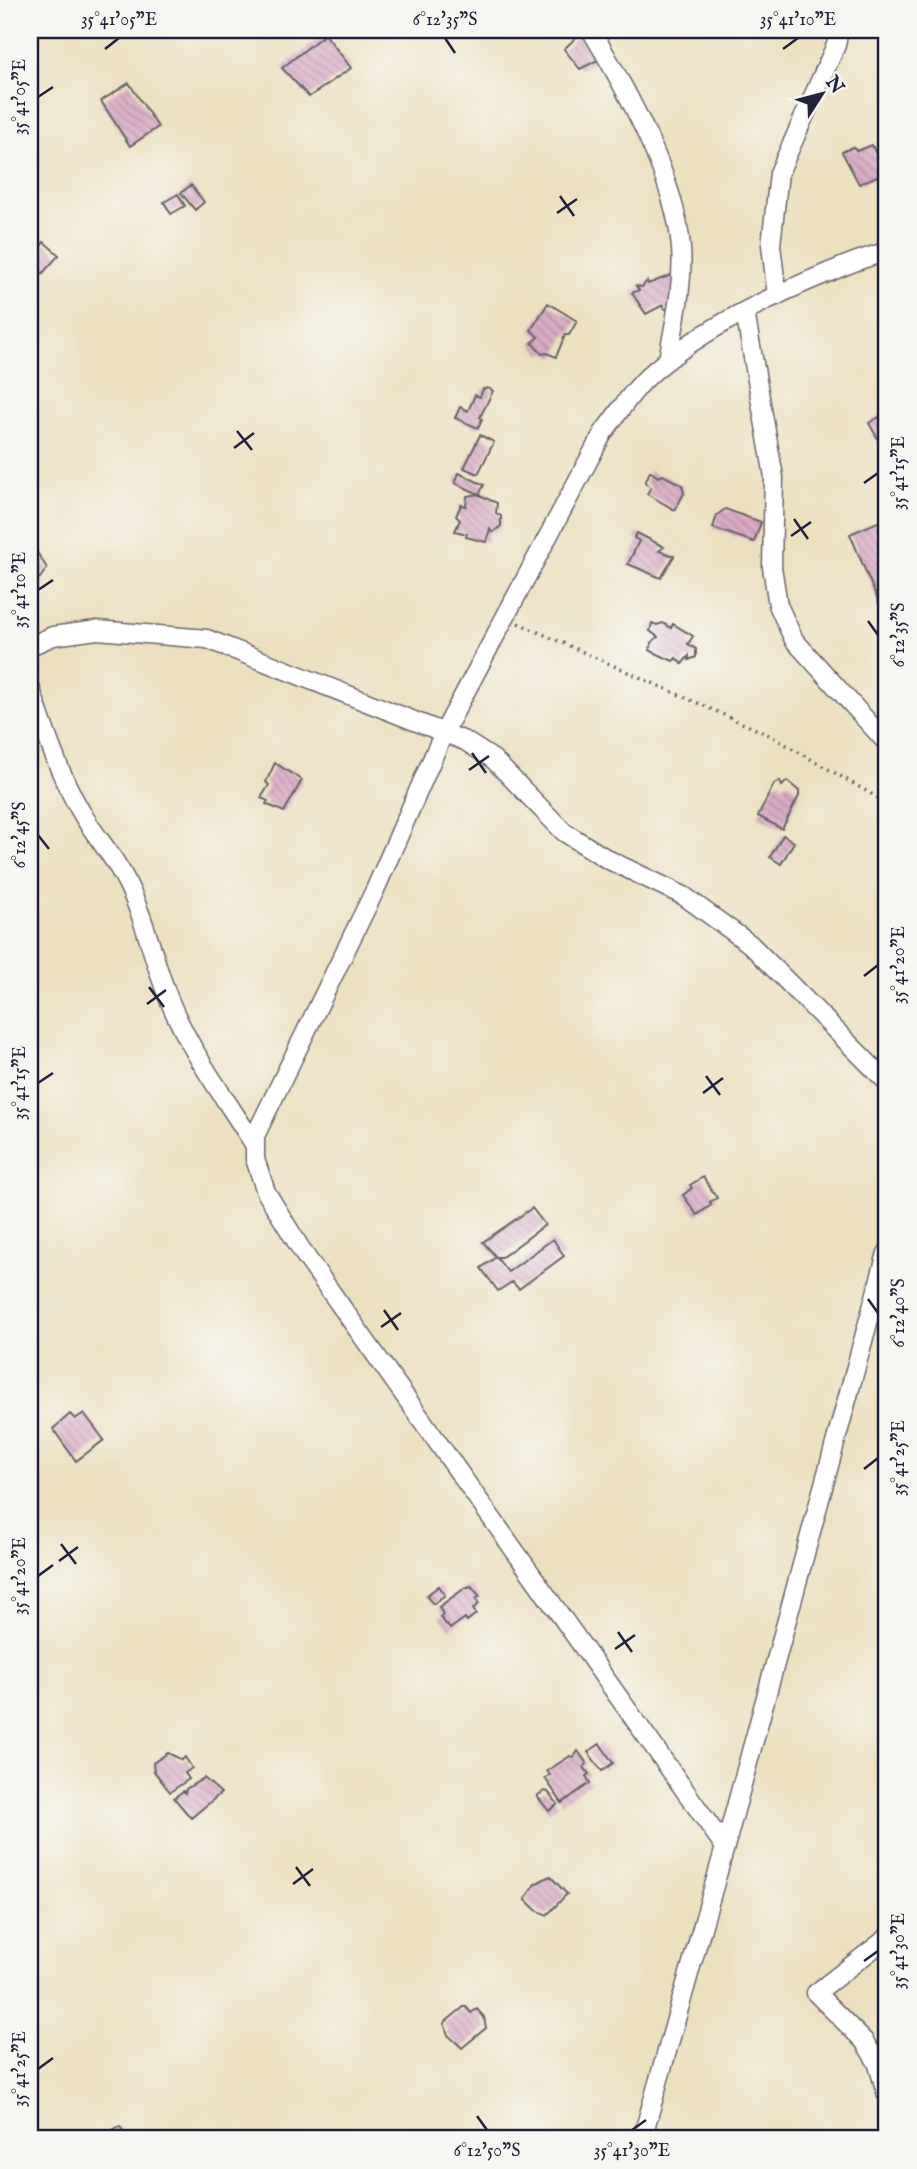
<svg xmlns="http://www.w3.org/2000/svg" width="917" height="2169" font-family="'IM FELL English',serif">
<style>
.building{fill:url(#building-back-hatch)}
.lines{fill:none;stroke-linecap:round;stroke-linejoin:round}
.minor-casing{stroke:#696469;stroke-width:21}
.path{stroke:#696469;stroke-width:3.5;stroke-dasharray:2 5;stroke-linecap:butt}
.minor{stroke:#fff;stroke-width:18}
.ticks{fill:none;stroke:#22223b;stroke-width:2.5}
.neatline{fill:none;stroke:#22223b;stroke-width:2.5}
.ticks-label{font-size:18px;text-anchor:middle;fill:#22223b}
</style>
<defs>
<pattern id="building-back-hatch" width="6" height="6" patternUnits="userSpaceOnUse" patternTransform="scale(1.75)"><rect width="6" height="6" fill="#dbacc5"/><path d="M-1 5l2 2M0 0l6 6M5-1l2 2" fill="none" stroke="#b18ca1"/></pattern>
</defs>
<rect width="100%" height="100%" fill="#f6f6f2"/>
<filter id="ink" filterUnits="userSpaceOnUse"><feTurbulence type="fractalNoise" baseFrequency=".0143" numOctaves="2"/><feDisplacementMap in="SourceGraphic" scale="14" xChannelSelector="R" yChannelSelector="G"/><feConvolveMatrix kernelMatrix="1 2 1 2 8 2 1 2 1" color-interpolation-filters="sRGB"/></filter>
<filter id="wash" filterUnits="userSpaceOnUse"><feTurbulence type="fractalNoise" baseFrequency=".00686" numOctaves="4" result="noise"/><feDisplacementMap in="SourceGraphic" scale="28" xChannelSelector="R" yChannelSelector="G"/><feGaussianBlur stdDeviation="1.57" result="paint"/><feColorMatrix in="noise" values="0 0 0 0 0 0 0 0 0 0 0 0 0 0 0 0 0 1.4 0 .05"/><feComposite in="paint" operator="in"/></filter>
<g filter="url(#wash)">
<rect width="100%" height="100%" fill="#ede0bf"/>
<g id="blocks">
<!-- building -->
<path class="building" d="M584,30L602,58L580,69L564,49Z
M325,34L351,68L309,97L282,68Z
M129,83L158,127L130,146L101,101Z
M872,145L884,173L859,184L842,152L853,147L857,151Z
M191,185L204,202L195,210L181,193Z
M178,194L185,206L171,214L164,202Z
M30,239L40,247L44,242L59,255L35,282L30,278Z
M674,274L671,308L664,309L663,305L646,314L632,293L639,290L636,286L642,287L647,281L648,284Z
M548,303L577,321L569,335H565L556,357L547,353L542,354L532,343L538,337L531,330Z
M488,388L493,391L480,417L482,419L478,428L455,418L460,407L468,411L475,395L480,397L483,389Z
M879,417L887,419V455L869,423Z
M480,435L494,442L478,474L464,468Z
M650,471L658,477L663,475L682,485L684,493L675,510L647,494L651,487L645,483Z
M459,473L484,485L479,495L497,503L496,513L501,516V526L492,533L490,529L486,542L466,537L467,534L455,531L460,520L456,516L461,505L466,506L467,496L479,494L455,483Z
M725,509L761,522L754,542L713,528L717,515Z
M887,518V606L881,608L850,534Z
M637,533L664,547L659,551L674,556L661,578L628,564L639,541L634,538Z
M31,548L36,551L47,568L40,578L30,583Z
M652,623L657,625L663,623L671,628L673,624L693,636L688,644L696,649V657L689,660V656L682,664L676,658L673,661L649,650L653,641L658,637L650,631Z
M275,763L302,780L284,812L266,804L268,801L261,798L269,785L266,782Z
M780,781L782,786L787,781L799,791V796L782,829L758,816L774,784Z
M783,835L794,842L781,864L770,857Z
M703,1177L717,1198L710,1202L711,1205L697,1215L683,1195L692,1188L690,1185Z
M532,1208L545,1225L502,1257H496L483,1242Z
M553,1239L564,1256L519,1289L512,1282L498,1291L481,1268L496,1257L508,1272Z
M84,1413L104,1440L76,1461L53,1429L70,1414L75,1419Z
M439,1586L445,1595L433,1604L426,1596Z
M471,1586L480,1596L476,1599L479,1604L473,1609L476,1614L467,1621L465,1618L450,1629L440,1617L443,1614L439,1607L465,1588Z
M600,1744L613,1763L602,1771L588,1752Z
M578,1751L587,1764L584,1767L589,1774L586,1776L590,1783L562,1803L545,1778L550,1775L547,1771L570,1756L574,1757Z
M168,1753L182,1760L185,1757L192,1768L185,1773L189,1779L170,1792L154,1771L153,1763Z
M204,1778L221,1793L191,1818L174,1798L183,1791L185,1793L186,1789Z
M544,1791L548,1792L558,1804L549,1811L537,1796Z
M550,1876L567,1894L547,1915L536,1910L525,1899L535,1884Z
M465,2006L471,2013L477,2009L484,2017L486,2028L462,2048L448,2035L444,2023Z
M120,2126L127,2139H96Z"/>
</g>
</g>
<g filter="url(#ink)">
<use href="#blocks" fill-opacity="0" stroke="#696469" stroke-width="2"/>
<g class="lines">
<defs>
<path id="minor" d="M591,30C626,89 676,179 681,248C684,285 674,324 668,360
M777,296L771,245L779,173L836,45L839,30
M745,312L774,477L772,567L778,605L794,640L887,743
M30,646L53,636L97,630L207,639L465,741L493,759L564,832L607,859L684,896L750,944L887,1082
M30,687C44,728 58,772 80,810C94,835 114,856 126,881C145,918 153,959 168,997C189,1050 223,1095 254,1144
M725,1847L304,1254L266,1192L255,1159V1136L375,890L444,732L603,433C619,412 634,388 654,371C701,330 769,297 827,273C847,265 866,256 887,252
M887,1938L816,1993L864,2041L877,2062L887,2095
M642,2139L725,1847L887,1253"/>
</defs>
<!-- minor casing -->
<use href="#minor" class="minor-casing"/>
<!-- path -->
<path class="path" d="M518,623L769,735L887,803"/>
<!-- minor -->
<use href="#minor" class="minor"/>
</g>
</g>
<!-- ticks -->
<path class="ticks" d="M445,38L455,53M105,49L119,38M783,49L798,38M38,97L53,87M560,196L574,216M557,213L577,199M237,431L252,450M234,448L254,433M864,483L878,473M794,519L808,539M791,536L811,522M38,590L53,580M868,621L878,635M472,753L486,773M469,770L489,756M38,835L49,849M864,976L878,965M149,987L164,1007M147,1004L166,990M706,1076L720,1095M38,1083L53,1073M703,1093L723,1078M868,1299L878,1313M384,1310L398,1330M381,1327L401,1313M864,1469L878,1458M61,1544L76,1564M59,1561L78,1547M38,1576L53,1565M618,1632L632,1652M615,1649L635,1635M296,1867L310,1886M293,1884L313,1869M864,1961L878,1951M38,2069L53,2058M477,2116L487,2130M632,2130L646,2120"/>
<!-- margin -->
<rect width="917" height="2169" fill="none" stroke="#f6f6f2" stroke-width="77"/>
<!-- north arrow -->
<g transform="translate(822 94) rotate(54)" stroke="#f6f6f2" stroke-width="5" paint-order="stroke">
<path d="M0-5L12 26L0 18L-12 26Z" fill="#22223b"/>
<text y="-10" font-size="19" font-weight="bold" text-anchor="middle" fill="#22223b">N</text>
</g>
<rect x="38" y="38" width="840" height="2092" class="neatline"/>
<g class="ticks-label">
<text x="119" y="25">35°41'05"E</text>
<text x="445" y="25">6°12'35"S</text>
<text x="798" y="25">35°41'10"E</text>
<text transform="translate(19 97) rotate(-90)" y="6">35°41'05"E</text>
<text transform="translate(898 473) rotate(-90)" y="6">35°41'15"E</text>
<text transform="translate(19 590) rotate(-90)" y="6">35°41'10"E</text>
<text transform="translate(898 635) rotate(-90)" y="6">6°12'35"S</text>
<text transform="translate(19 835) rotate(-90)" y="6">6°12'45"S</text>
<text transform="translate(898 965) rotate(-90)" y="6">35°41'20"E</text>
<text transform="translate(19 1083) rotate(-90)" y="6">35°41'15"E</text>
<text transform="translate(898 1313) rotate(-90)" y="6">6°12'40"S</text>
<text transform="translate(898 1458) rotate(-90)" y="6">35°41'25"E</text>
<text transform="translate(19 1576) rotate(-90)" y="6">35°41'20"E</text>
<text transform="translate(898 1951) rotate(-90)" y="6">35°41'30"E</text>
<text transform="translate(19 2069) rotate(-90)" y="6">35°41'25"E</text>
<text x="487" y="2156">6°12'50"S</text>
<text x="632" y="2156">35°41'30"E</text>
</g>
</svg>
